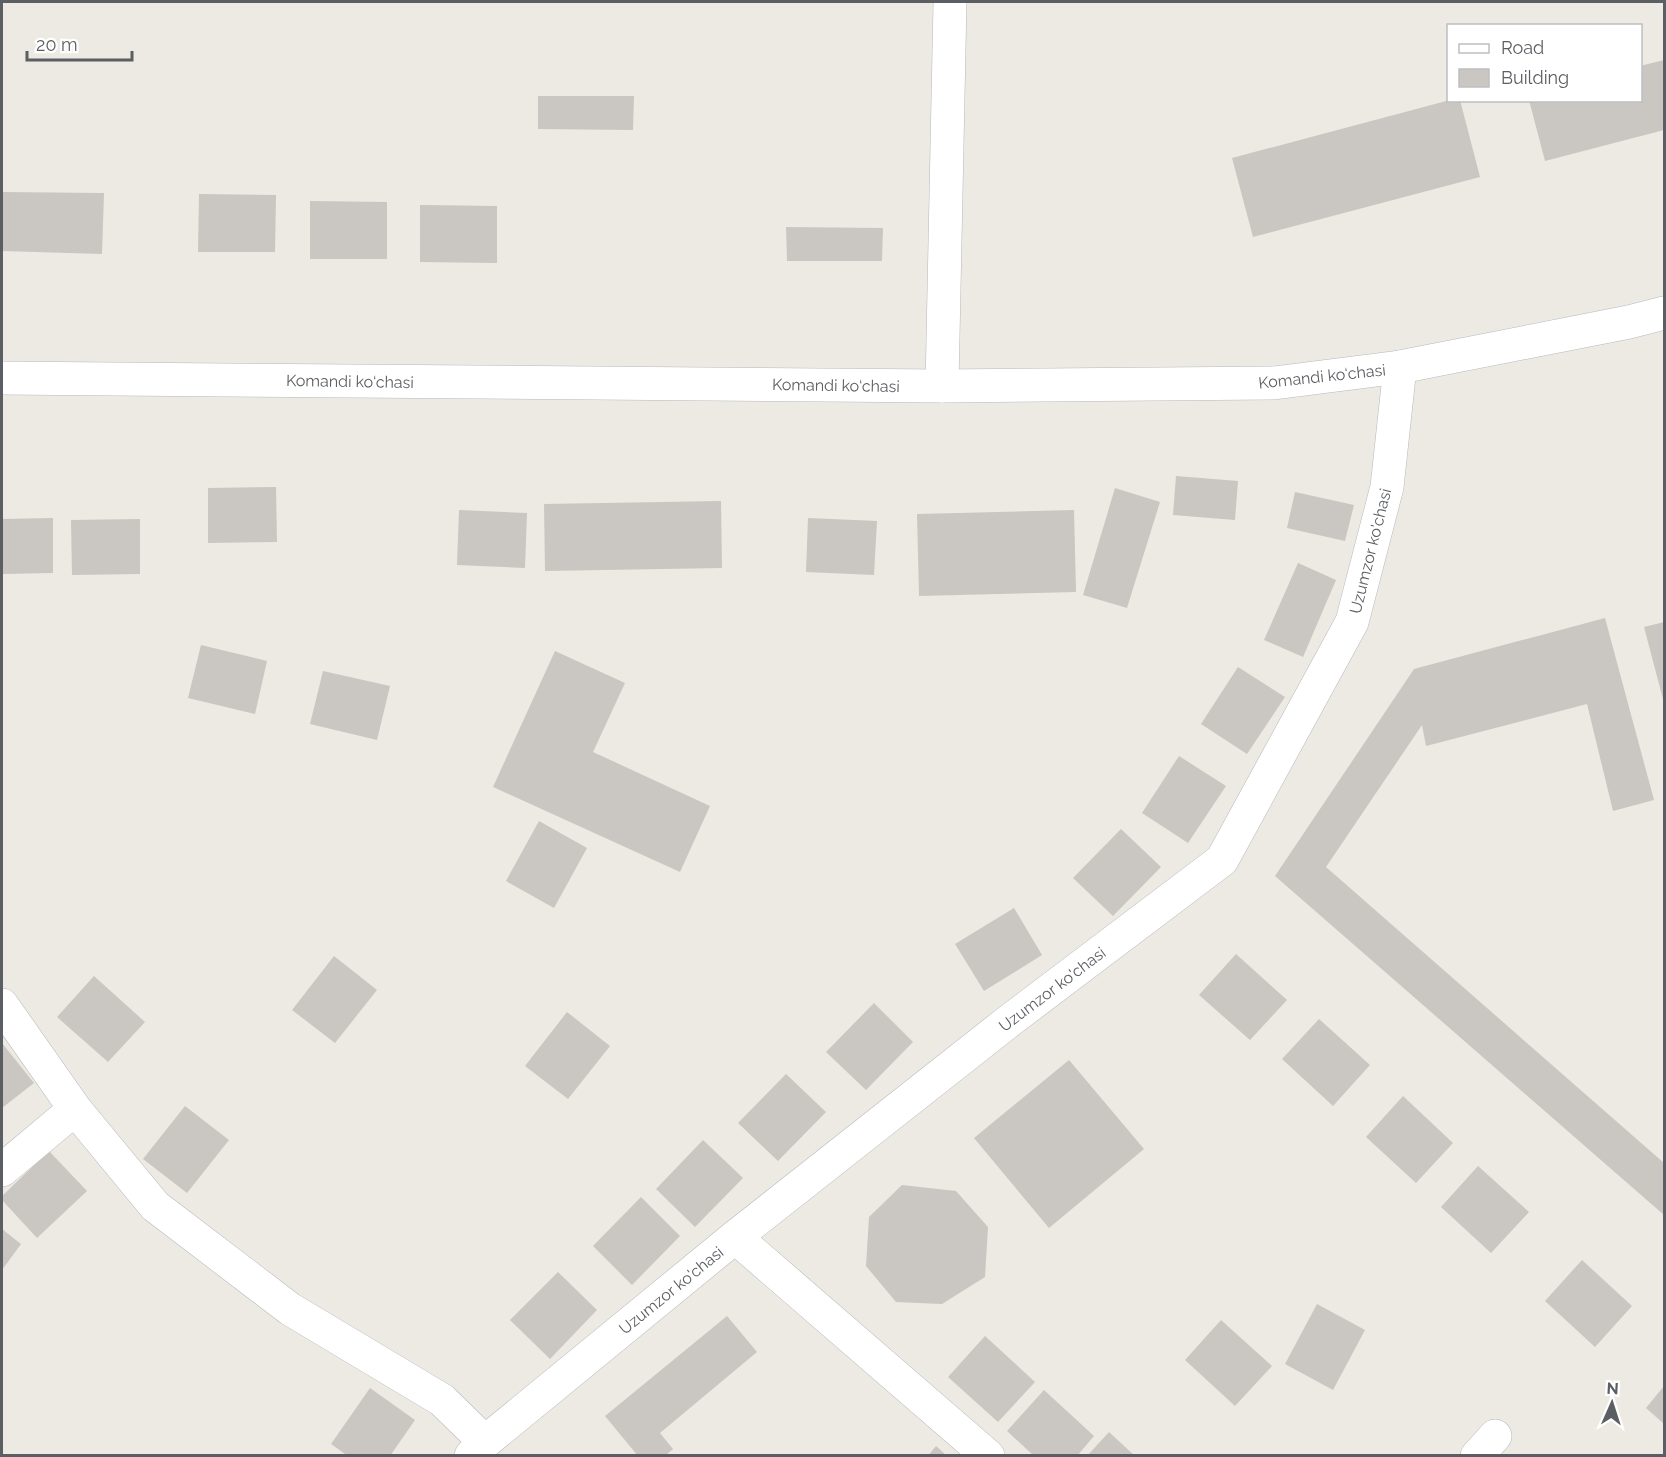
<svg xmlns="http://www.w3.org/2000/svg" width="1666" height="1457" font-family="Raleway,sans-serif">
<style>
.building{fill:#cac6c2}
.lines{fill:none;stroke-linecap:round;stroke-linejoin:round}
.minor-casing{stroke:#b5b8bc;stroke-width:34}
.secondary-casing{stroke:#b6b9be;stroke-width:34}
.minor{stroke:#fff;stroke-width:33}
.secondary{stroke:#fff;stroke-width:33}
.labels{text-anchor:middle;stroke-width:6;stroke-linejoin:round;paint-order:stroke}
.street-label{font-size:16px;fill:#5b5e62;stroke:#fff}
</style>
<rect width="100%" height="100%" fill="#eceae2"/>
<!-- building -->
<path class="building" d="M1664,60V130L1545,161L1529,100H1640V66Z
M538,96H634L633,130L538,129Z
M1450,100H1460L1480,177L1253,237L1232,158Z
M2,192L104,193L102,254L2,251Z
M199,194L276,195L275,252H198Z
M310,201L387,202V259H310Z
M420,205L497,206V263L420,262Z
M786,227L883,228L882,261H787Z
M1176,476L1238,481L1235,520L1173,515Z
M276,487L277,542L208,543V488Z
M1115,488L1160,502L1127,608L1083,595Z
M1295,492L1354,505L1345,541L1287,528Z
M721,501L722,568L545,571L544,504Z
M459,510L527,513L525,568L457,565Z
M1074,510L1076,592L919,596L917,514Z
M53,518V573L2,574V519Z
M808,518L877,521L874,575L806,572Z
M140,519V574L72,575L71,520Z
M1298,563L1336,580L1303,657L1264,640Z
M1605,618L1654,800L1613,811L1587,704L1426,746L1422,725L1326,867L1664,1163V1215L1275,876L1414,669Z
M1664,622V703L1644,627Z
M201,645L267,661L255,714L188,698Z
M555,651L625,683L593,752L710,806L680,872L493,787Z
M1238,667L1285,697L1247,754L1201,724Z
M323,671L390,686L377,740L310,724Z
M1179,756L1226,786L1188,843L1142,813Z
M539,821L587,848L554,908L506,881Z
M1121,829L1161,867L1113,916L1073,878Z
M1014,908L1042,955L984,991L955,944Z
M1236,954L1287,1000L1250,1040L1199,995Z
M334,956L377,990L335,1043L292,1010Z
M94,976L145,1022L108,1062L57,1017Z
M874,1003L913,1042L866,1090L826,1052Z
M567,1012L610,1046L568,1099L525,1066Z
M1319,1019L1370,1065L1333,1106L1282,1059Z
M2,1043L34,1083L2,1108Z
M1069,1060L1144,1149L1049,1228L974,1138Z
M786,1074L826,1112L778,1161L738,1123Z
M1403,1096L1453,1143L1416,1183L1366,1137Z
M185,1106L229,1140L187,1193L143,1159Z
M703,1140L743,1178L695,1227L656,1189Z
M49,1151L87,1191L37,1238L2,1200V1196Z
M1478,1166L1529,1212L1491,1253L1441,1207Z
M902,1185L956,1191L988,1227L985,1277L942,1304L896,1302L866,1266L869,1217Z
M641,1197L680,1236L632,1285L593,1246Z
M2,1229L21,1244L2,1270Z
M1582,1260L1632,1306L1595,1347L1545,1301Z
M558,1272L597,1310L550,1359L510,1320Z
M1317,1304L1365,1330L1333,1390L1285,1364Z
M727,1316L757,1352L660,1433L673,1449L665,1456H638L605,1416Z
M1221,1320L1272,1366L1235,1406L1185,1360Z
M985,1336L1035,1382L998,1422L948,1377Z
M1664,1386V1424L1646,1408Z
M370,1388L415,1420L390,1456H348L331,1444Z
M1044,1390L1094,1436L1077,1456H1034L1007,1431Z
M1109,1432L1135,1456H1087Z
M936,1446L947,1456H928Z"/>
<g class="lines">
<defs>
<path id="minor" d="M942,386L950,2
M2,1005L75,1109L155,1206L290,1309L442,1400L485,1442
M2,1170L75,1109
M735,1237L988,1456
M471,1456L485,1442L735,1237L1009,1021L1222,860L1352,622L1387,487L1400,367
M1477,1456L1495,1436"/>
<path id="secondary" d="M2,378L942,386L1274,383L1400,367L1629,322L1664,313"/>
</defs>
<!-- minor casing -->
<use href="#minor" class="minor-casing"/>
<!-- secondary casing -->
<use href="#secondary" class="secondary-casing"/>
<!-- minor -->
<use href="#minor" class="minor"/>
<!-- secondary -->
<use href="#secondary" class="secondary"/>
</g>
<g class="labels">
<!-- street labels -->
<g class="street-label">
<text transform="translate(1322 376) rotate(-6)" y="6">Komandi ko‘chasi</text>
<text transform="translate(350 381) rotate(1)" y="6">Komandi ko‘chasi</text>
<text transform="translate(836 385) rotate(1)" y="6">Komandi ko‘chasi</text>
<text transform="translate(1370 551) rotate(-76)" y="6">Uzumzor ko'chasi</text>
<text transform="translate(1052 989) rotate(-37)" y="6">Uzumzor ko'chasi</text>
<text transform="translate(671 1290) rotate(-39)" y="6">Uzumzor ko'chasi</text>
</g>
</g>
<!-- border -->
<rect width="1666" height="1457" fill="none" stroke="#5b5e62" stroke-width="6"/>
<!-- legend -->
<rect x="1447" y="24" width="195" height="78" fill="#ffffff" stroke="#bdbfc0" stroke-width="1.5"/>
<rect x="1459" y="44" width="30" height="9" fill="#ffffff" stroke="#bdbfc0" stroke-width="1.5"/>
<text x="1501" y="54" font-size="18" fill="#5b5e62">Road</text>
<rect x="1459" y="69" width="30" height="18" fill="#cac6c2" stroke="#bdbfc0" stroke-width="1.5"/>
<text x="1501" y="84" font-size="18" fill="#5b5e62">Building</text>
<!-- north arrow -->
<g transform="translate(1612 1403) rotate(3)" stroke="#ffffff" stroke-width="4.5" paint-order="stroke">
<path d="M0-4.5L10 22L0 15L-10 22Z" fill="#5b5e62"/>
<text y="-9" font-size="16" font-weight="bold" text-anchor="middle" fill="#5b5e62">N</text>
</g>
<!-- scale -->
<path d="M27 51v9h105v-9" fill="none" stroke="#5b5e62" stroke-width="3"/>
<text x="36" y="51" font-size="18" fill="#5b5e62" stroke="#ffffff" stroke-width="4.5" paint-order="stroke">20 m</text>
</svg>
